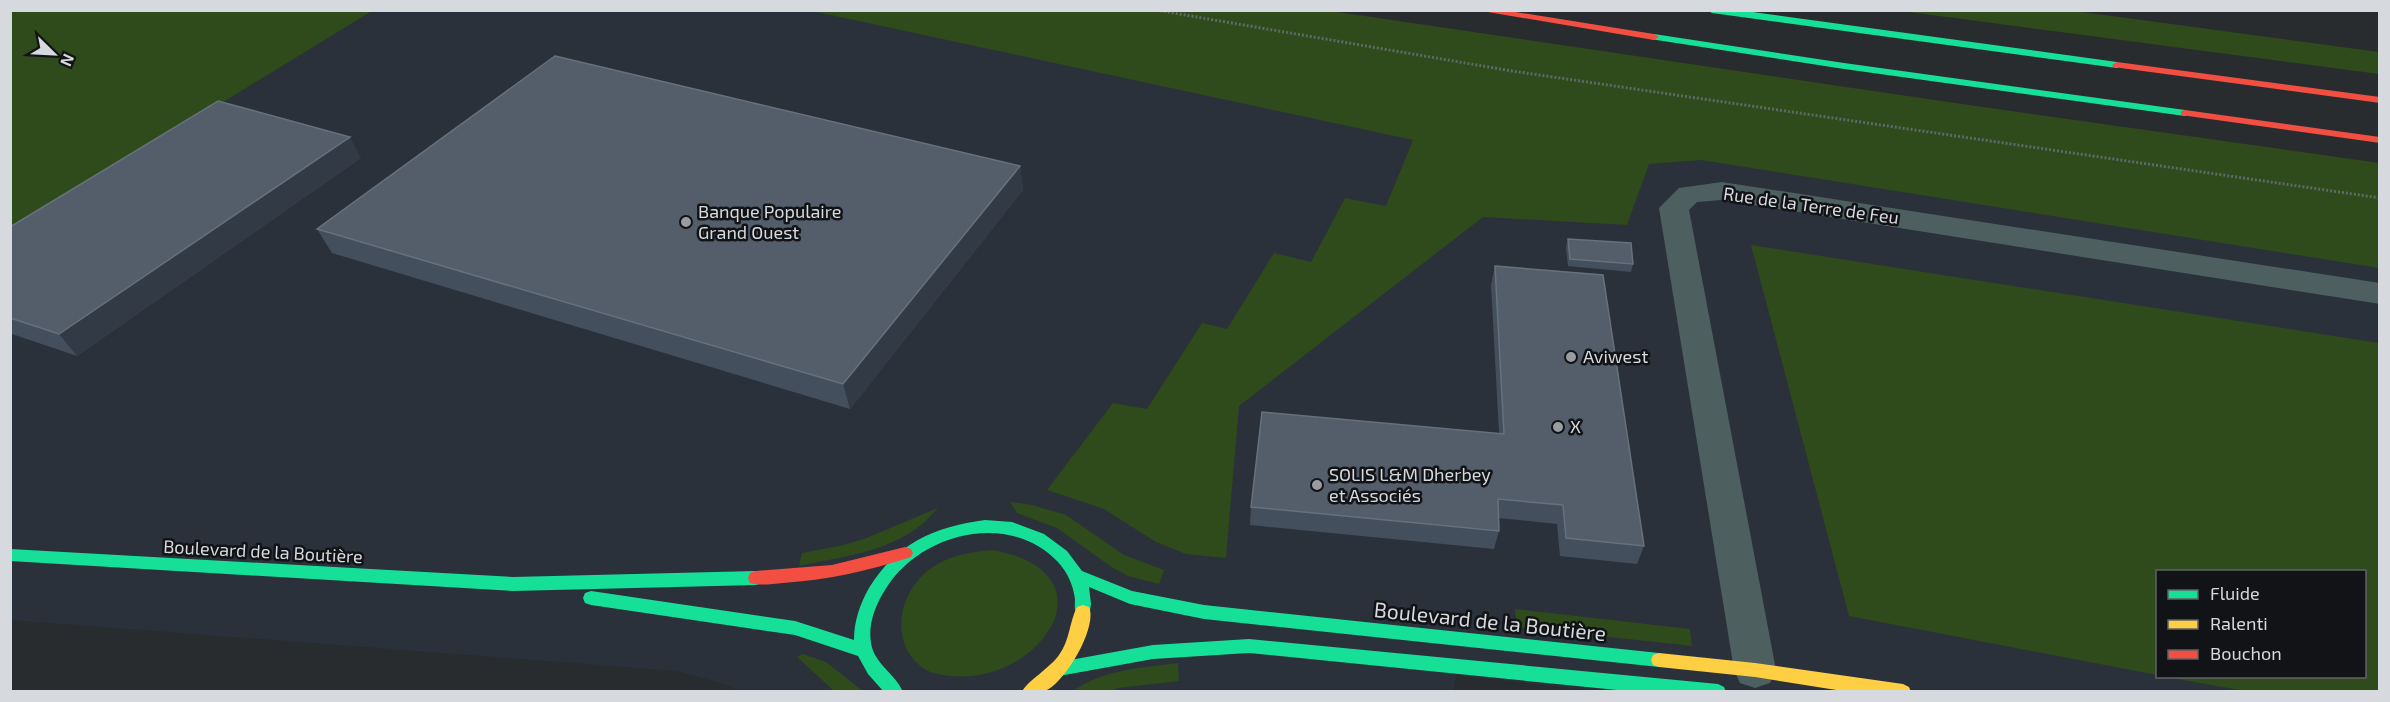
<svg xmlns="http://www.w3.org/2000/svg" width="2390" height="702" font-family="'Exo 2',sans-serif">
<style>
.built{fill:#2a313b;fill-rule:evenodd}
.green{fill:#2f4a1b}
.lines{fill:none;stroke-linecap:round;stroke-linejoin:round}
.path{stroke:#5f696a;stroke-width:3;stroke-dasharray:2 2;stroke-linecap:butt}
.street{fill:#4e5f5f;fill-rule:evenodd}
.fast{fill:#16e098;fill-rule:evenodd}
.slow{fill:#ffcf43;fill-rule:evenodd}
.jam{fill:#f24e42;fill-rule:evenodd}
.wall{fill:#434f5d}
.shaded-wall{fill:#323b45}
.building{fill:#535e6a;stroke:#67717c;stroke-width:1.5}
.poi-dot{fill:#999ca0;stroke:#111316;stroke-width:2}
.labels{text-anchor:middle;stroke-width:5;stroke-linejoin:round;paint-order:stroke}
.street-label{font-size:18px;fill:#d6d9dd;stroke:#111316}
.poi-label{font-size:18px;fill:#d6d9dd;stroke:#111316;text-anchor:start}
.near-street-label{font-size:21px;fill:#d6d9dd;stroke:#111316}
</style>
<rect width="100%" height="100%" fill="#292c2f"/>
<!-- built -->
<path class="built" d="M372,11H1010L2379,215V691L1606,692L1456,675L1454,692H741L730,686L677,671L11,620V232ZM2158,572H2364V676H2158Z"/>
<!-- green -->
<path class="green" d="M11,11H372L11,232Z
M812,11H1331L1962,104L2379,163V268L1701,160L1649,164L1627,225L1483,217L1239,406L1226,558L1186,554L1156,542L1104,509L1047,490L1113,403L1147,409L1202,323L1227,329L1274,253L1311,262L1345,198L1386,206L1413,140Z
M1901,11H2075L2379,52V74Z
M1751,245L2379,343V691H2245L2166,677L2364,676V572H2158L2157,675L1849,616Z
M1010,502L1032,505L1066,515L1124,555L1164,570L1159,584L1128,576L1113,568L1057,528L1017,513Z
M938,508C903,551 850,555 799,566L802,553L839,546L864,539Z
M993,550C1126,575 1028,702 930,672C890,652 895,599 925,573C945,556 969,552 993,550Z
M1515,609L1690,629L1692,646L1517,627Z
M803,654L826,662L863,691H834L797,657Z
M1178,663L1179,681L1118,688L1112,691L1072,692C1102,669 1142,668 1178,663Z"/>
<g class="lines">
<!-- path -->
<path class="path" d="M1156,10L1512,71L2380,198"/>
<!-- street -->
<path class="street" d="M1722,182L2380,283V304L1722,200L1697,202L1689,210L1776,670L1770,683L1755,688L1740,683L1734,670L1659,208L1679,188Z"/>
<!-- fast -->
<path class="fast" d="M1707,10H1738L2117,62L2122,65L2117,68L1712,13Z
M1654,34L1844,63L2185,110L2190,113L2185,116L1844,69L1650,39L1649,37Z
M985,520L1012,522L1044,534L1067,551L1082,571L1132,591L1204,605L1659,653L1665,655L1667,660L1665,665L1659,667L1204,619L1130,604L1089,587L1091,604L1089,617L1083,619L1077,617C1074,611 1075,606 1075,599C1073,585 1068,573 1058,562C1009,510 919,533 885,590C875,606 868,624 871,643C874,664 895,673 903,692H884L868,674L858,656L795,635L591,605L585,603L583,598L585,593L591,591L795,621L854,640C854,621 860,604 869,588C897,543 934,527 985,520Z
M10,549L513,577L756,571L762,573L764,578L762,583L756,585L513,591L10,561Z
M1249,639L1718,684L1724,687L1726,692H1637L1249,653L1153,659L1059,676L1053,674L1051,669L1053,664L1059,662L1153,645Z"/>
<!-- slow -->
<path class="slow" d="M1083,605L1089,607C1098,627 1065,683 1045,691C1039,693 1028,692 1022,692C1026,682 1050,668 1059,655C1070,640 1069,623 1077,607Z
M1659,653L1755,663L1903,684L1909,687L1911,692H1849L1755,677L1659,667L1653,665L1651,660L1653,655Z"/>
<!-- jam -->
<path class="jam" d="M1476,10H1503L1654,34L1659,37L1654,40Z
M2117,62L2380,97V103L2113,67L2112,65Z
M2185,110L2380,137V143L2181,115V111Z
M905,547L911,549L913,553L911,557C869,571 826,580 783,583C772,584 760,586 750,583L748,578L750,573L756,571L832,565Z"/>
</g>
<!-- wall -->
<path class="wall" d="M361,158L77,356L12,334L10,335V227Z
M1020,166L1023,190L850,409L332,253L317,229Z
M1568,239L1633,264L1631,272L1568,266L1566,247Z
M1495,266L1644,546L1637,564L1560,556L1557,524L1499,518V531L1494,549L1250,525L1251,507L1499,433L1491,285Z"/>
<!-- shaded-wall -->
<path class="shaded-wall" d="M350,137L361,158L77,356L59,334Z
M1020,166L1023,190L850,409L843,384Z"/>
<!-- building -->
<path class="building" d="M555,56L1020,166L843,384L317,229Z
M218,101L350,137L59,334L10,318V227Z
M1568,239L1631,243L1633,264L1570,259Z
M1495,266L1603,275L1644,546L1566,538L1563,505L1498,499L1499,531L1251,507L1262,412L1504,434Z"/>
<!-- markers -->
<g class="poi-dot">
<circle cx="686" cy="222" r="6"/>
<circle cx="1571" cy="357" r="6"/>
<circle cx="1558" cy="427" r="6"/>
<circle cx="1317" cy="485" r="6"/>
</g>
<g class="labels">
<!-- street labels -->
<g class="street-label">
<text transform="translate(1811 206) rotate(8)" y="6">Rue de la Terre de Feu</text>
<text transform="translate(263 552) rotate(3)" y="6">Boulevard de la Boutière</text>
</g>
<!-- poi labels -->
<g class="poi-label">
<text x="698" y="218">Banque Populaire<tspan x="698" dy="21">Grand Ouest</tspan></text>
<text x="1583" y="363">Aviwest</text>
<text x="1570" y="433">X</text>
<text x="1329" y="481">SOLIS L&amp;M Dherbey<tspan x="1329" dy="21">et Associés</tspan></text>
</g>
<!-- near-street labels -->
<g class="near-street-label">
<text transform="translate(1490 622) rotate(6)" y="7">Boulevard de la Boutière</text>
</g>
</g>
<!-- border -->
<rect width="2390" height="702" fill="none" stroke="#d6d9dd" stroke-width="24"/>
<!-- legend -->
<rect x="2156" y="570" width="210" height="108" fill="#111316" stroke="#606266" stroke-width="1.5"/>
<rect x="2168" y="590" width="30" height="9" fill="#16e098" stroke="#606266" stroke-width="1.5"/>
<text x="2210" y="600" font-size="18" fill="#d6d9dd">Fluide</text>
<rect x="2168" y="620" width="30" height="9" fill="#ffcf43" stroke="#606266" stroke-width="1.5"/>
<text x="2210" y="630" font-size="18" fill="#d6d9dd">Ralenti</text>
<rect x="2168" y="650" width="30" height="9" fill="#f24e42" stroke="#606266" stroke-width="1.5"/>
<text x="2210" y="660" font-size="18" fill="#d6d9dd">Bouchon</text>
<!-- north arrow -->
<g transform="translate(54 54) rotate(114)" stroke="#111316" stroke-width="4.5" paint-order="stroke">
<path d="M0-4.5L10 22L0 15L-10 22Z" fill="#d6d9dd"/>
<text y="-9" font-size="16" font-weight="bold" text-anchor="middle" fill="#d6d9dd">N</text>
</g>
</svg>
